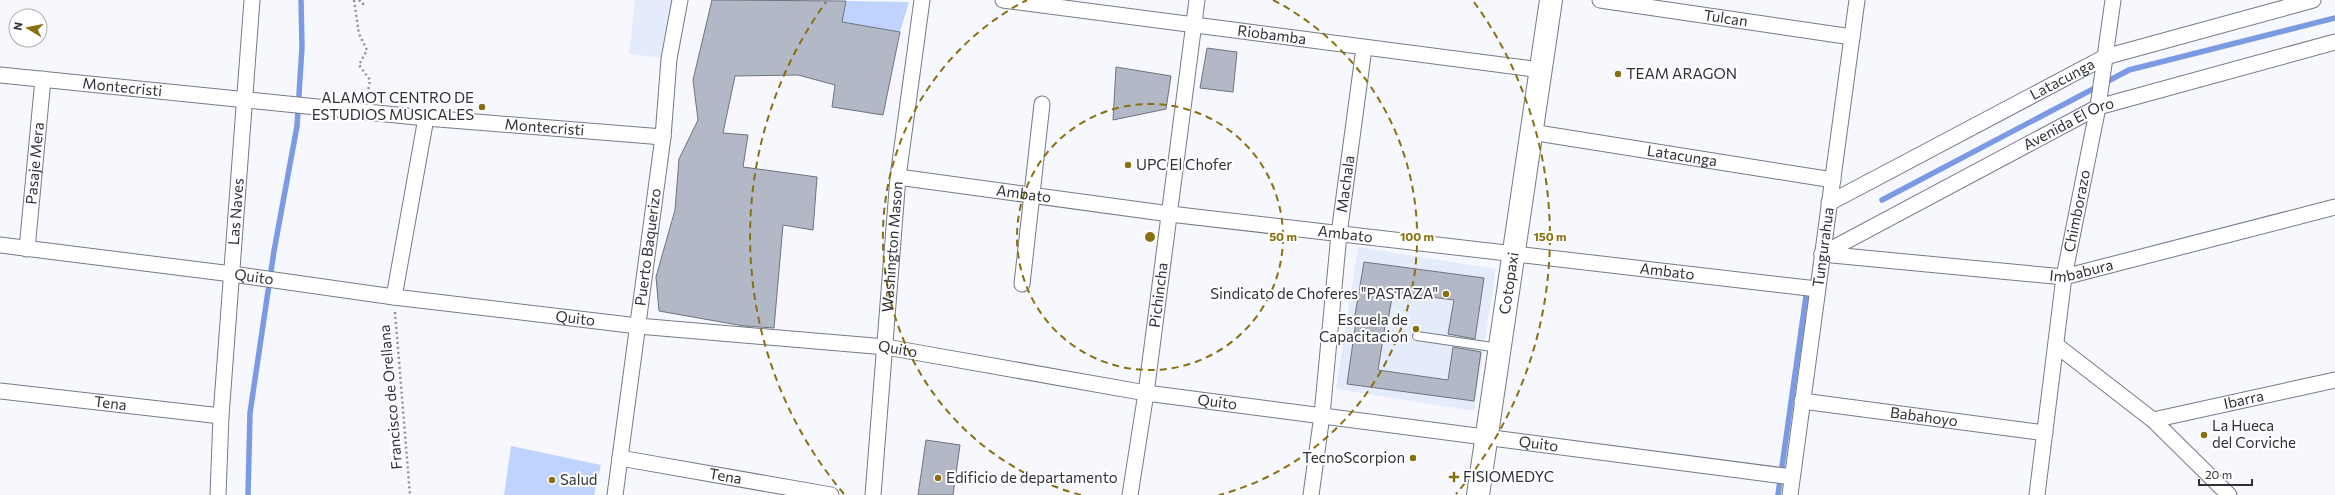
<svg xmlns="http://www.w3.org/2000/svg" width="2335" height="495" font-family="Commissioner,sans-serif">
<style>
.built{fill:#e4ecfc}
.green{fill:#c0d3ff}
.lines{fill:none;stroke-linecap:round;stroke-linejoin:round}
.stream{stroke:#7c99e4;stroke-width:5.5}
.building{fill:#b2b8c5;stroke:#6e737f}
.lane-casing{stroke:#767b87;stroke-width:10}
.street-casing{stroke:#767b87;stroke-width:17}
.secondary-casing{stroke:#767b87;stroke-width:24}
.path{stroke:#909298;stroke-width:2.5;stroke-dasharray:2 3;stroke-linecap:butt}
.lane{stroke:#fff;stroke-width:8}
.street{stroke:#fff;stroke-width:15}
.secondary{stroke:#fff;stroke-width:22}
.ring{fill:none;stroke:#887010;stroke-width:2;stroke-dasharray:7 5}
.poi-dot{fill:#887010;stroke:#fff;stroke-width:1.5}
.labels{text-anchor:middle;stroke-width:4;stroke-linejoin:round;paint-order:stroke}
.street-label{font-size:15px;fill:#2f3137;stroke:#fff}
.poi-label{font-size:15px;fill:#2f3137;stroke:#fff;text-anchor:start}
.centre{fill:#887010;stroke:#fff;stroke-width:2}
.ring-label{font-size:12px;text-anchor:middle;font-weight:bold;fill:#887010;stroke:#fff;stroke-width:4;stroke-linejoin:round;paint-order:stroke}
</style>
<rect width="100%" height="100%" fill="#f6f8fe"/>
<!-- built -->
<path class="built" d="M635,0H677L669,59L629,54Z
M1358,247L1496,269L1474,411L1336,389Z"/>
<!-- green -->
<path class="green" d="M846,1L909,2L900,32L841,22Z
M511,446L601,465L594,495H504Z"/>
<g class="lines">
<!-- stream -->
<path class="stream" d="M1882,200L2129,70L2335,18
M248,495L250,413L274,251L297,126L302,47L301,0
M1778,495L1807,289"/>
</g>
<!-- building -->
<path class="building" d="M712,0L846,1L842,22L900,32L883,115L832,107L835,85L798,75L735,76L723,133L748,135L743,167L817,177L813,230L783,225L774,328L744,326L659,311L656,277L675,210L679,159L698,120L693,80Z
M1207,48L1237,52L1233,92L1200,88Z
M1116,67L1171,76L1166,109L1113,120Z
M1364,262L1484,278L1475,339L1448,334L1454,300L1393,292L1387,326H1385L1378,370L1448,380L1453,347L1481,352L1474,401L1347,384L1356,321H1354Z
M926,440L960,445L953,495H918Z"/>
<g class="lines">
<defs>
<path id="lane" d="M1417,336L1499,348"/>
<g id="street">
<path id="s1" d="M1003,0L1541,70"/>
<path id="s2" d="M1600,0L1852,37"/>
<path id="s3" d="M0,75L426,118L663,137"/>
<path id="s4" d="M1531,132L1833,180"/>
<path id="s5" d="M898,177L1170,214L1817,289"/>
<path id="s6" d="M1829,203L2105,57L2313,0"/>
<path id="s7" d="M0,245L232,274L394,297L638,326L886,347L1146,393L1792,477"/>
<path id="s8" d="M27,249L43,79"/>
<path id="s9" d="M1822,254L2098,107L2335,42"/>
<path id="s10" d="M1822,254L2064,277L2335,207"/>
<path d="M1022,284L1042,104"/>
<path d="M394,297L426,118"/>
<path d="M2056,345L2153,420L2229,495"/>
<path id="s11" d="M0,391L221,416"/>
<path id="s12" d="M1802,401L2045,433"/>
<path id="s13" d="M2153,420L2335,380"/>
<path id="s14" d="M620,458L831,495"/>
<path id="s15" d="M218,495L221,416L252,0"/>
<path id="s16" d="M615,495L663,137L669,59L680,0"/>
<path id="s17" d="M873,495L898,177L922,0"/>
<path id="s18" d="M1130,495L1146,393L1197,0"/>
<path id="s19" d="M1311,495L1322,415L1339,234L1364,48"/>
<path id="s20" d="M1790,495L1857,0"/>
<path id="s21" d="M2037,495L2064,277L2098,107L2113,0"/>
</g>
<g id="secondary">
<path id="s22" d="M1478,495L1551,0"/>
</g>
</defs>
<!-- lane casing -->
<use href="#lane" class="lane-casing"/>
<!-- street casing -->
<use href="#street" class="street-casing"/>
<!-- secondary casing -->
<use href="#secondary" class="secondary-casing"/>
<!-- path -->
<path class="path" d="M354,0L359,34L367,50L359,65L370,80L367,97
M359,0L363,4V0
M395,312L410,495"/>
<!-- lane -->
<use href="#lane" class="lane"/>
<!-- street -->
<use href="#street" class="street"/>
<!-- secondary -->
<use href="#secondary" class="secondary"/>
</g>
<!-- distance rings -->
<g class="ring">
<circle cx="1150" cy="237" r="133"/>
<path d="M1081 495A267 267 0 0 1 1027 0M1273 0A267 267 0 0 1 1219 495"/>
<path d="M844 494A400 400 0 0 1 826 2M1474 2A400 400 0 0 1 1456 494"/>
</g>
<!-- markers -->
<g class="poi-dot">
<circle cx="1618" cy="74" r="4"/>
<circle cx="482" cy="107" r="4"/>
<circle cx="1128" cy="165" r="4"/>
<circle cx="1446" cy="294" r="4"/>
<circle cx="1416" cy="329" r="4"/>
<circle cx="2204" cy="435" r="4"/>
<circle cx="1413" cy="458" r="4"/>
<path d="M1452 471h4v4h4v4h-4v4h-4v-4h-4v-4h4z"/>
<circle cx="938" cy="478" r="4"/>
<circle cx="552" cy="480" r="4"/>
</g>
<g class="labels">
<!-- street labels -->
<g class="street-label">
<text dy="5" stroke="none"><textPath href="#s2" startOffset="127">Tulcan</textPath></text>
<text dy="5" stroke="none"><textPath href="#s1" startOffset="271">Riobamba</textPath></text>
<text dy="5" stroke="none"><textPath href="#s6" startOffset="264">Latacunga</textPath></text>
<text dy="5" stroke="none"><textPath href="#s3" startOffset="123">Montecristi</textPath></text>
<text dy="5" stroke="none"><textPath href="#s9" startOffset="279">Avenida El Oro</textPath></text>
<text dy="5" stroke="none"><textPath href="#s3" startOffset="547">Montecristi</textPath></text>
<text dy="5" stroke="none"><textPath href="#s4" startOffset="153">Latacunga</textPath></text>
<text dy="5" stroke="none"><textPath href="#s8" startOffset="86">Pasaje Mera</textPath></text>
<text dy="5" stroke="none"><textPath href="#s19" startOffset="313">Machala</textPath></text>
<text dy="5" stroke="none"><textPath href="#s5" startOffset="127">Ambato</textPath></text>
<text dy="5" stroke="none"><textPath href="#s21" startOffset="287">Chimborazo</textPath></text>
<text dy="5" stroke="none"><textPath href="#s15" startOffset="284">Las Naves</textPath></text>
<text dy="5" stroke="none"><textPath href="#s5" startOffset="451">Ambato</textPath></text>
<text dy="5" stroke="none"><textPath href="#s17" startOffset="249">Washington Mason</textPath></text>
<text dy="5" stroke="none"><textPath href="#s20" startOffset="250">Tungurahua</textPath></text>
<text dy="5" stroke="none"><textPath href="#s16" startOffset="250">Puerto Baquerizo</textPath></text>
<text dy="5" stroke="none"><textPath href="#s10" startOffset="261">Imbabura</textPath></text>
<text dy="5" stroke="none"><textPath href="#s5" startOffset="775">Ambato</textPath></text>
<text dy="5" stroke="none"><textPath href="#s7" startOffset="256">Quito</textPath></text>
<text dy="5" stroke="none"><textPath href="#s22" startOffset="214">Cotopaxi</textPath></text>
<text dy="5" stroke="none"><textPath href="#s18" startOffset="202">Pichincha</textPath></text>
<text dy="5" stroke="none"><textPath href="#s7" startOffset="580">Quito</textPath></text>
<text dy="5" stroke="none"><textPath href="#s7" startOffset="904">Quito</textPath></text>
<text transform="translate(391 397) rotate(-95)" y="5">Francisco de Orellana</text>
<text dy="5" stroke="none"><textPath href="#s13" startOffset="93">Ibarra</textPath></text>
<text dy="5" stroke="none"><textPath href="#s7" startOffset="1228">Quito</textPath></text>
<text dy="5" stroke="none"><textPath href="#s11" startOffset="111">Tena</textPath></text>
<text dy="5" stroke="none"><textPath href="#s12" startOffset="123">Babahoyo</textPath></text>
<text dy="5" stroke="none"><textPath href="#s7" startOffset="1552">Quito</textPath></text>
<text dy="5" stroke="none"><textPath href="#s14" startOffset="107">Tena</textPath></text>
</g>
<!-- poi labels -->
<g class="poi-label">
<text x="1626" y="79">TEAM ARAGON</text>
<text x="474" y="103" text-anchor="end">ALAMOT CENTRO DE<tspan x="474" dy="17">ESTUDIOS MUSICALES</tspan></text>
<text x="1136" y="170">UPC El Chofer</text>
<text x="1438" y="299" text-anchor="end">Sindicato de Choferes "PASTAZA"</text>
<text x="1408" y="325" text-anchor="end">Escuela de<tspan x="1408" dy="17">Capacitacion</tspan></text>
<text x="2212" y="431">La Hueca<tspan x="2212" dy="17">del Corviche</tspan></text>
<text x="1405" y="463" text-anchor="end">TecnoScorpion</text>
<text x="1463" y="482">FISIOMEDYC</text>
<text x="946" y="483">Edificio de departamento</text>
<text x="560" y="485">Salud</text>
</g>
</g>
<circle cx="1150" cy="237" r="6" class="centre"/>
<g class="ring-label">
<text x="1283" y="241">50 m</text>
<text x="1417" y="241">100 m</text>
<text x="1550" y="241">150 m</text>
</g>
<!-- north arrow -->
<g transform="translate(28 28) rotate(280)"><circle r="19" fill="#ffffff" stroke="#acadaf"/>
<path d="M0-3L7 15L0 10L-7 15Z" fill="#887010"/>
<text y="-6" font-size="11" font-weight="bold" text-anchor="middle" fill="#2f3137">N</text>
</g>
<!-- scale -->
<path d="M2199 479v6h53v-6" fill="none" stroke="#2f3137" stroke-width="2"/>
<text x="2205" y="479" font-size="12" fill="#2f3137" stroke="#ffffff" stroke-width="3" paint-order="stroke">20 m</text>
</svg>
